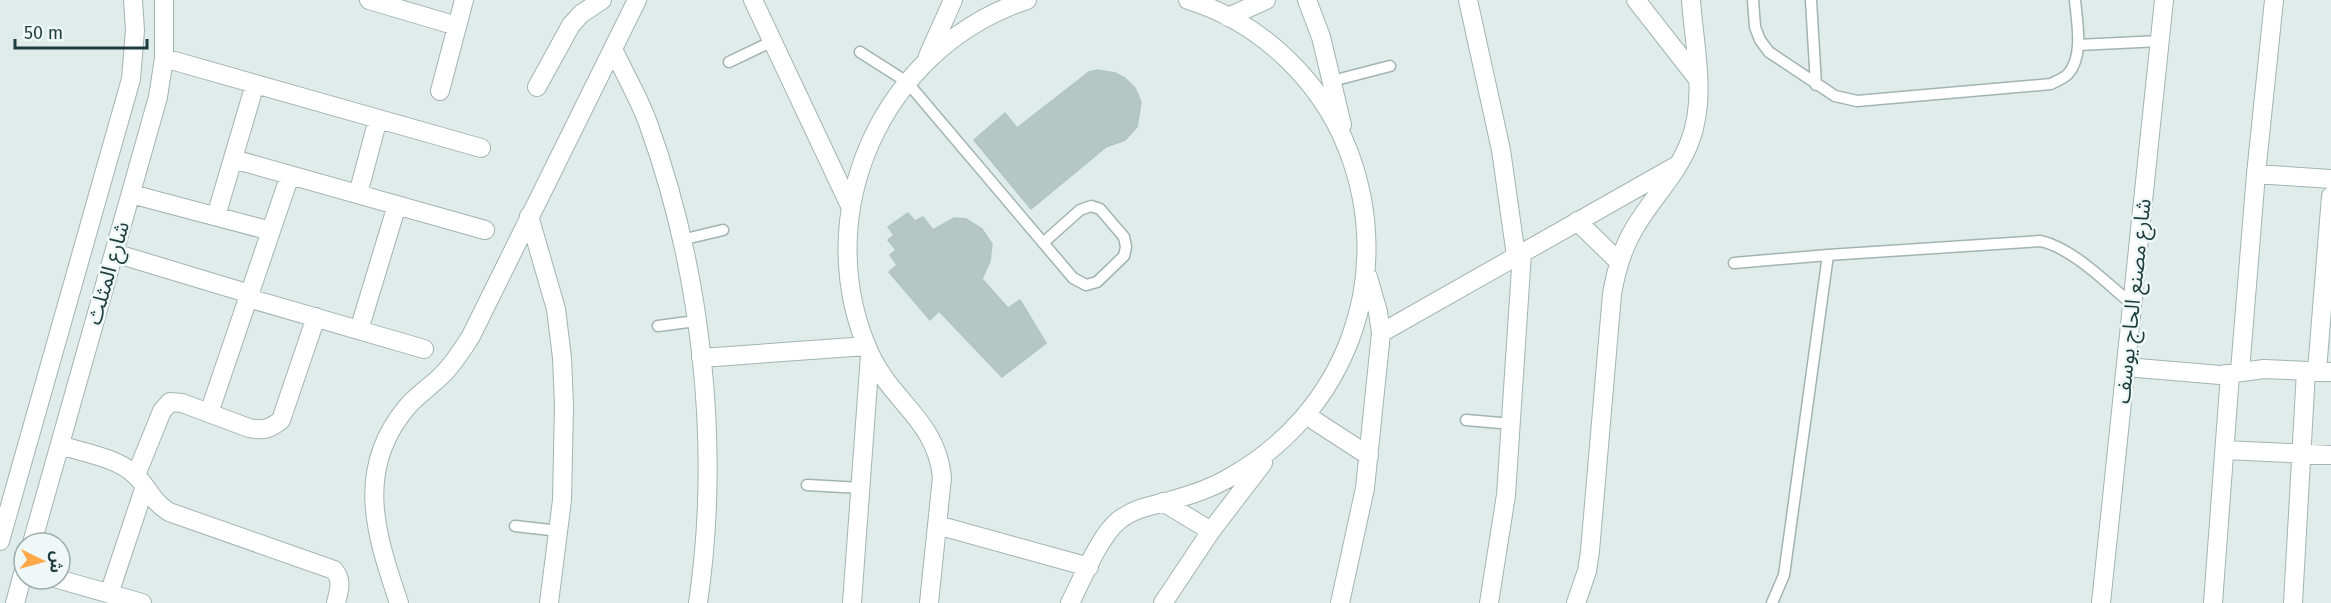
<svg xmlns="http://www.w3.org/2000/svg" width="2331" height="603" font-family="'Fira Sans','Noto Sans Arabic',sans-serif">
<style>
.building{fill:#b4c7c4;stroke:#b0c6c3;stroke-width:1.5}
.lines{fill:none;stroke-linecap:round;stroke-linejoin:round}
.service-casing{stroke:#a1b4b3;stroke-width:13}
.minor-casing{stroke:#a1b4b3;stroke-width:20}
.service{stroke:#fff;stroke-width:10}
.minor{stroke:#fff;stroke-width:18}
.labels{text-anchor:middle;stroke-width:5;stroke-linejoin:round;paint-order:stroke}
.street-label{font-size:21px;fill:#1e3d3e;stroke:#eff8f6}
</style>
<rect width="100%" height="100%" fill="#dfecea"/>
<!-- building -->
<path class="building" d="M1097,70L1115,73L1125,78L1135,88L1141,102L1137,127L1125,140L1106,147L1031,209L974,140L1005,113L1017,128L1089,72Z
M908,213L915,221L923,217L933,230L954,218L966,219L982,229L992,244L990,261L982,279L1008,308L1020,300L1046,343L1002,377L939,311L930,320L889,272L897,265L890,255L896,250L888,240L894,235L888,227Z"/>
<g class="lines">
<defs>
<path id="service" d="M1753,0L1755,27L1760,40L1769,52L1835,96L1857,101L2051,84C2056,81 2063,79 2068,74C2084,56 2077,23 2075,0
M1811,0L1816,85
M2078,45L2160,41
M860,52L907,82L1073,278L1086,285L1097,282L1124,256L1126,247L1124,237L1100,209L1091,206L1080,210L1043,243
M729,62L773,41
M1332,81L1390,66
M681,240L723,230
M1734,263L1828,255L2041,241C2074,249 2106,283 2132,304
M658,326L696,321
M1466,420L1512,424
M807,485L861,488
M515,526L559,531
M1772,603L1784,575L1828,255"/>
<path id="minor" d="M369,0L457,26
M753,0L851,208
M1307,0L1321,37L1342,125
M1468,0L1501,150L1516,256
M1636,0L1697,78
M1228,17L1266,0
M613,49C624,73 639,98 648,123C702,272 721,446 698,603
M928,56L953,0
M164,58L481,148
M537,87L571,25L581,14L602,0
M440,91L464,0
M233,159L485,230
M2256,174L2331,179
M131,194L271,231
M358,194L378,119
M216,216L255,84
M529,216L556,309L562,358L564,405L562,500L549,603
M1577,221L1619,262
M114,253L250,294
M248,298L424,349
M359,330L397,205
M1381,333L1674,167
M701,358L867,346
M2126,367L2220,375L2264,369L2331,372
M2240,371L2256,174L2274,0
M2317,371L2331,196
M209,413L290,175
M1306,415L1369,456
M60,445C84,453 115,457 134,474C149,487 150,500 169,512L334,570C343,581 339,590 336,603
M2225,450L2331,455
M136,475L162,411L170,402L182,403L249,428C263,431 270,429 281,420L316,317
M1163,502L1211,531
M937,525L1089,567
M0,541L131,79L135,30L133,0
M32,543L158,97L164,58V0
M58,579L142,603
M109,594L145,486
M15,603L24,570
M399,603C376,535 354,470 407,407C417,395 430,387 441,376C453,365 462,350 471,336L637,0
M852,603L870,355
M929,603L942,477C936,420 892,402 870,354C807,214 882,48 1027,0
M1070,603C1082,580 1099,537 1118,521C1135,507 1156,505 1176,499C1194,494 1211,488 1227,479C1346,414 1397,277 1348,150C1321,80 1260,22 1188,0
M1163,603L1211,531L1263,463
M1340,603L1365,488L1381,333L1378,312L1368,277
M1489,603L1506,495L1522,253
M1576,603L1587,571L1590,551L1612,294C1616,271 1622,249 1634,229C1651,199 1678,174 1690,141C1707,97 1694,45 1691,0
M2101,603L2164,0
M2213,603L2230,374
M2293,603L2306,371"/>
</defs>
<!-- service casing -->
<use href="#service" class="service-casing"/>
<!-- minor casing -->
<use href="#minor" class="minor-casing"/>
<!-- service -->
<use href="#service" class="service"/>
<!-- minor -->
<use href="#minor" class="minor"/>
</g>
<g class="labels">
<!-- street labels -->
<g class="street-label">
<text transform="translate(108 273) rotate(-74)" y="7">شارع المثلث</text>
<text transform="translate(2133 301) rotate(-84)" y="7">شارع مصنع الحاج يوسف</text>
</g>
</g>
<!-- north arrow -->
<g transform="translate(42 561) rotate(95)"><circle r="28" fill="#eff8f6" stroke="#9badac" stroke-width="1.5"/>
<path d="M0-4.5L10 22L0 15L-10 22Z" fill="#ffa849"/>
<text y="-9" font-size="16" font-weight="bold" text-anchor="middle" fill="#1e3d3e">ش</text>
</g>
<!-- scale -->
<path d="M15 39v9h132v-9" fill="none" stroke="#1e3d3e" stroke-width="3"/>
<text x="24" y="39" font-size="18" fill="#1e3d3e" stroke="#eff8f6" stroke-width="4.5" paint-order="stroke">50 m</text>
</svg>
